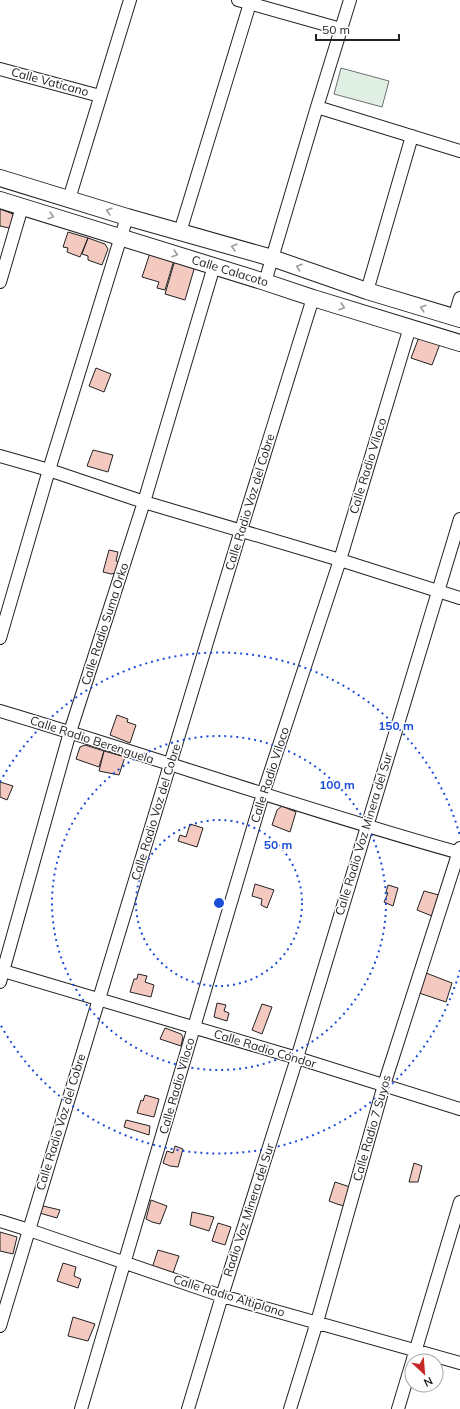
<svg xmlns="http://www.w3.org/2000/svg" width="460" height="1409" font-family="Mulish,sans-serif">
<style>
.green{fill:#e0efe3;stroke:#6f6f6f}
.building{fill:#f3c9c0;stroke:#222}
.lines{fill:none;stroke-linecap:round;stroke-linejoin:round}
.minor-casing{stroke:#222;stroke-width:14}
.major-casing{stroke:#222;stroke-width:18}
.minor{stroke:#fff;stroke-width:12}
.major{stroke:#fff;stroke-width:16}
.oneway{stroke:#9c9c9c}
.ring{fill:none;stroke:#1d4ed8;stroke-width:2;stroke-dasharray:2 4}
.labels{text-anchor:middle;stroke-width:3;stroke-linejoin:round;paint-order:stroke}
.street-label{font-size:12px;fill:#222;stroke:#fff}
.centre{fill:#1d4ed8;stroke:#fff;stroke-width:2}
.ring-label{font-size:12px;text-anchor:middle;font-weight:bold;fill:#1d4ed8;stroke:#fff;stroke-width:3;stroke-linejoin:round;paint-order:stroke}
</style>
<rect width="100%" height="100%" fill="#fff"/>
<!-- green -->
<path class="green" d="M341,68L389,81L382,107L334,94Z"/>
<!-- building -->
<path class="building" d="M0,209L13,214V219L9,228L0,226Z
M68,232L88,238L80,257L67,252L68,248L63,247Z
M88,238L105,244L108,249L102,265L88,260V256L82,254Z
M150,253L174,260L165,290L157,288L159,282L142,277Z
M175,260L195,266L185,300L165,294Z
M419,337L440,344L432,365L411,358Z
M96,368L111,374L104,392L89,386Z
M93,450L113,455L108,472L87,466Z
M109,550L118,552L116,561L119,562L116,573L111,574L103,572Z
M117,715L128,719L127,722L136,725L130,743L110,735Z
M85,745L104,751L99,767L76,759L80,747Z
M104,751L125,757L119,775L99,771Z
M0,782L13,786L7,800L0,797Z
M282,806L296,812L290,832L272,825L277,810Z
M190,824L203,828L197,847L178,841L180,835L186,837Z
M255,884L274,890L267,908L261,905L262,899L252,896Z
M388,885L398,888L393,906L384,902L388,893L386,892Z
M424,891L439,895L432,916L417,910Z
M426,973L452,983L446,1002L419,993Z
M138,974L147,976L145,982L154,985L151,997L130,992L134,979H137Z
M217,1003L226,1005L224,1011L229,1013L227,1021L214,1017Z
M262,1004L272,1007L262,1034L252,1030Z
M165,1028L181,1034L183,1037L181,1046L160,1039Z
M145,1095L159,1099L154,1117L137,1113L141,1100L143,1101Z
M126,1120L150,1126L149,1135L124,1127Z
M175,1146L183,1149L178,1167L170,1166L163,1163L167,1151L173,1153Z
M414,1163L422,1166L418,1182H409Z
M335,1182L350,1187L344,1206L337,1204L329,1201Z
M151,1200L167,1206L160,1224L152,1222L146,1219Z
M39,1205L60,1210L57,1218L36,1212Z
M192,1212L214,1217L209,1231L190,1225Z
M218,1223L231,1227L225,1245L212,1241Z
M0,1232L17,1237L13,1254L0,1251Z
M158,1250L179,1256L173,1273L152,1268Z
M63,1263L76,1267L74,1276L81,1279L78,1288L57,1281Z
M73,1317L95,1324L88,1341L68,1336Z"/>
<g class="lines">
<defs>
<path id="minor" d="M238,0L341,29
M0,69L100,96
M317,107L460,151
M69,199L130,0
M180,232L251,0
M0,282L22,207
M265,282L317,107L350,0
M367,291L412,136
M454,318L460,298
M0,456L49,470L144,502L340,560L460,598
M0,638L49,470L127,217
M0,711C154,757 305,810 460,853
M0,970L297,1058L460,1109
M0,982L70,732L144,502L214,266
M0,1221L29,1230L222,1296L460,1363
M0,1326L241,530L313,298
M81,1409L263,794L340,560L410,327
M188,1409L222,1296L297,1058L460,519
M290,1409L317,1322L384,1085L460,848
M398,1409L460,1202"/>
<path id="major" d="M0,178L127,217L272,258L367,291L460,319
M0,200L265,282L313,298L460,343"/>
</defs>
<!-- minor casing -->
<use href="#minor" class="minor-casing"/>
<!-- major casing -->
<use href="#major" class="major-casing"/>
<!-- minor -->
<use href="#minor" class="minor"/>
<!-- major -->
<use href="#major" class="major"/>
</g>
<!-- one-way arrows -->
<defs><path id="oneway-chevron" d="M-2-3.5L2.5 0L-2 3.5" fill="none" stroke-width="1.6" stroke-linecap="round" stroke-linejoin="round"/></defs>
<g class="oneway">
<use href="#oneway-chevron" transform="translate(109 211) rotate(-163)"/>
<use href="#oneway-chevron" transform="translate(51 216) rotate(17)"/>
<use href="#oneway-chevron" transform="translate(234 247) rotate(-164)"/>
<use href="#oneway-chevron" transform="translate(175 254) rotate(17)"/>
<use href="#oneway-chevron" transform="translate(299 267) rotate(-161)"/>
<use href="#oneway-chevron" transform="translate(342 307) rotate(17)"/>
<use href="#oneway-chevron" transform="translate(423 308) rotate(-163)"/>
</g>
<!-- distance rings -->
<g class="ring">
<circle cx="219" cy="903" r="83"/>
<circle cx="219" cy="903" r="167"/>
<path d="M460 970A250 250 0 0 1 0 1024M0 782A250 250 0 0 1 460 836"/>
</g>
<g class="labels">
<!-- street labels -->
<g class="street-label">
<text transform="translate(50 82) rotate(15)" y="4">Calle Vaticano</text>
<text transform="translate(230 271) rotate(17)" y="4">Calle Calacoto</text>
<text transform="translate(368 466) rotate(-73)" y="4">Calle Radio Viloco</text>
<text transform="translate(250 502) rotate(-73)" y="4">Calle Radio Voz del Cobre</text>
<text transform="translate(105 624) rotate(-72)" y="4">Calle Radio Suma Orko</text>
<text transform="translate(92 740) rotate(18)" y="4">Calle Radio Berenguela</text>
<text transform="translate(270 775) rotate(-72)" y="4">Calle Radio Viloco</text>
<text transform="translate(156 812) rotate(-73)" y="4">Calle Radio Voz del Cobre</text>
<text transform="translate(364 834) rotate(-73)" y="4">Calle Radio Voz Minera del Sur</text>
<text transform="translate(265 1049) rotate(17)" y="4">Calle Radio Cóndor</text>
<text transform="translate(177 1086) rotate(-74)" y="4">Calle Radio Viloco</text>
<text transform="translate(61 1122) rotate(-73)" y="4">Calle Radio Voz del Cobre</text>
<text transform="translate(372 1128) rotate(-74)" y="4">Calle Radio 7 Suyos</text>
<text transform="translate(249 1210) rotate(-72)" y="4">Radio Voz Minera del Sur</text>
<text transform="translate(229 1296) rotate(17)" y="4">Calle Radio Altiplano</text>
</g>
</g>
<circle cx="219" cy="903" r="6" class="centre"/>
<g class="ring-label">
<text x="396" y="730">150 m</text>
<text x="337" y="789">100 m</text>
<text x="278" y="849">50 m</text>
</g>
<!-- north arrow -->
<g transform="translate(424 1373) rotate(154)"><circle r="19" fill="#ffffff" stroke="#a7a7a7"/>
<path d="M0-3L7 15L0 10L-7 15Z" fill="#c62828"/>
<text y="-6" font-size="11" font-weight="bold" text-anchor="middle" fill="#222222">N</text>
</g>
<!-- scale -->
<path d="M316 34v6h83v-6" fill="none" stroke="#222222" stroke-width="2"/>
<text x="322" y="34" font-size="12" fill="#222222" stroke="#ffffff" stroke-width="3" paint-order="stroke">50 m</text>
</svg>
